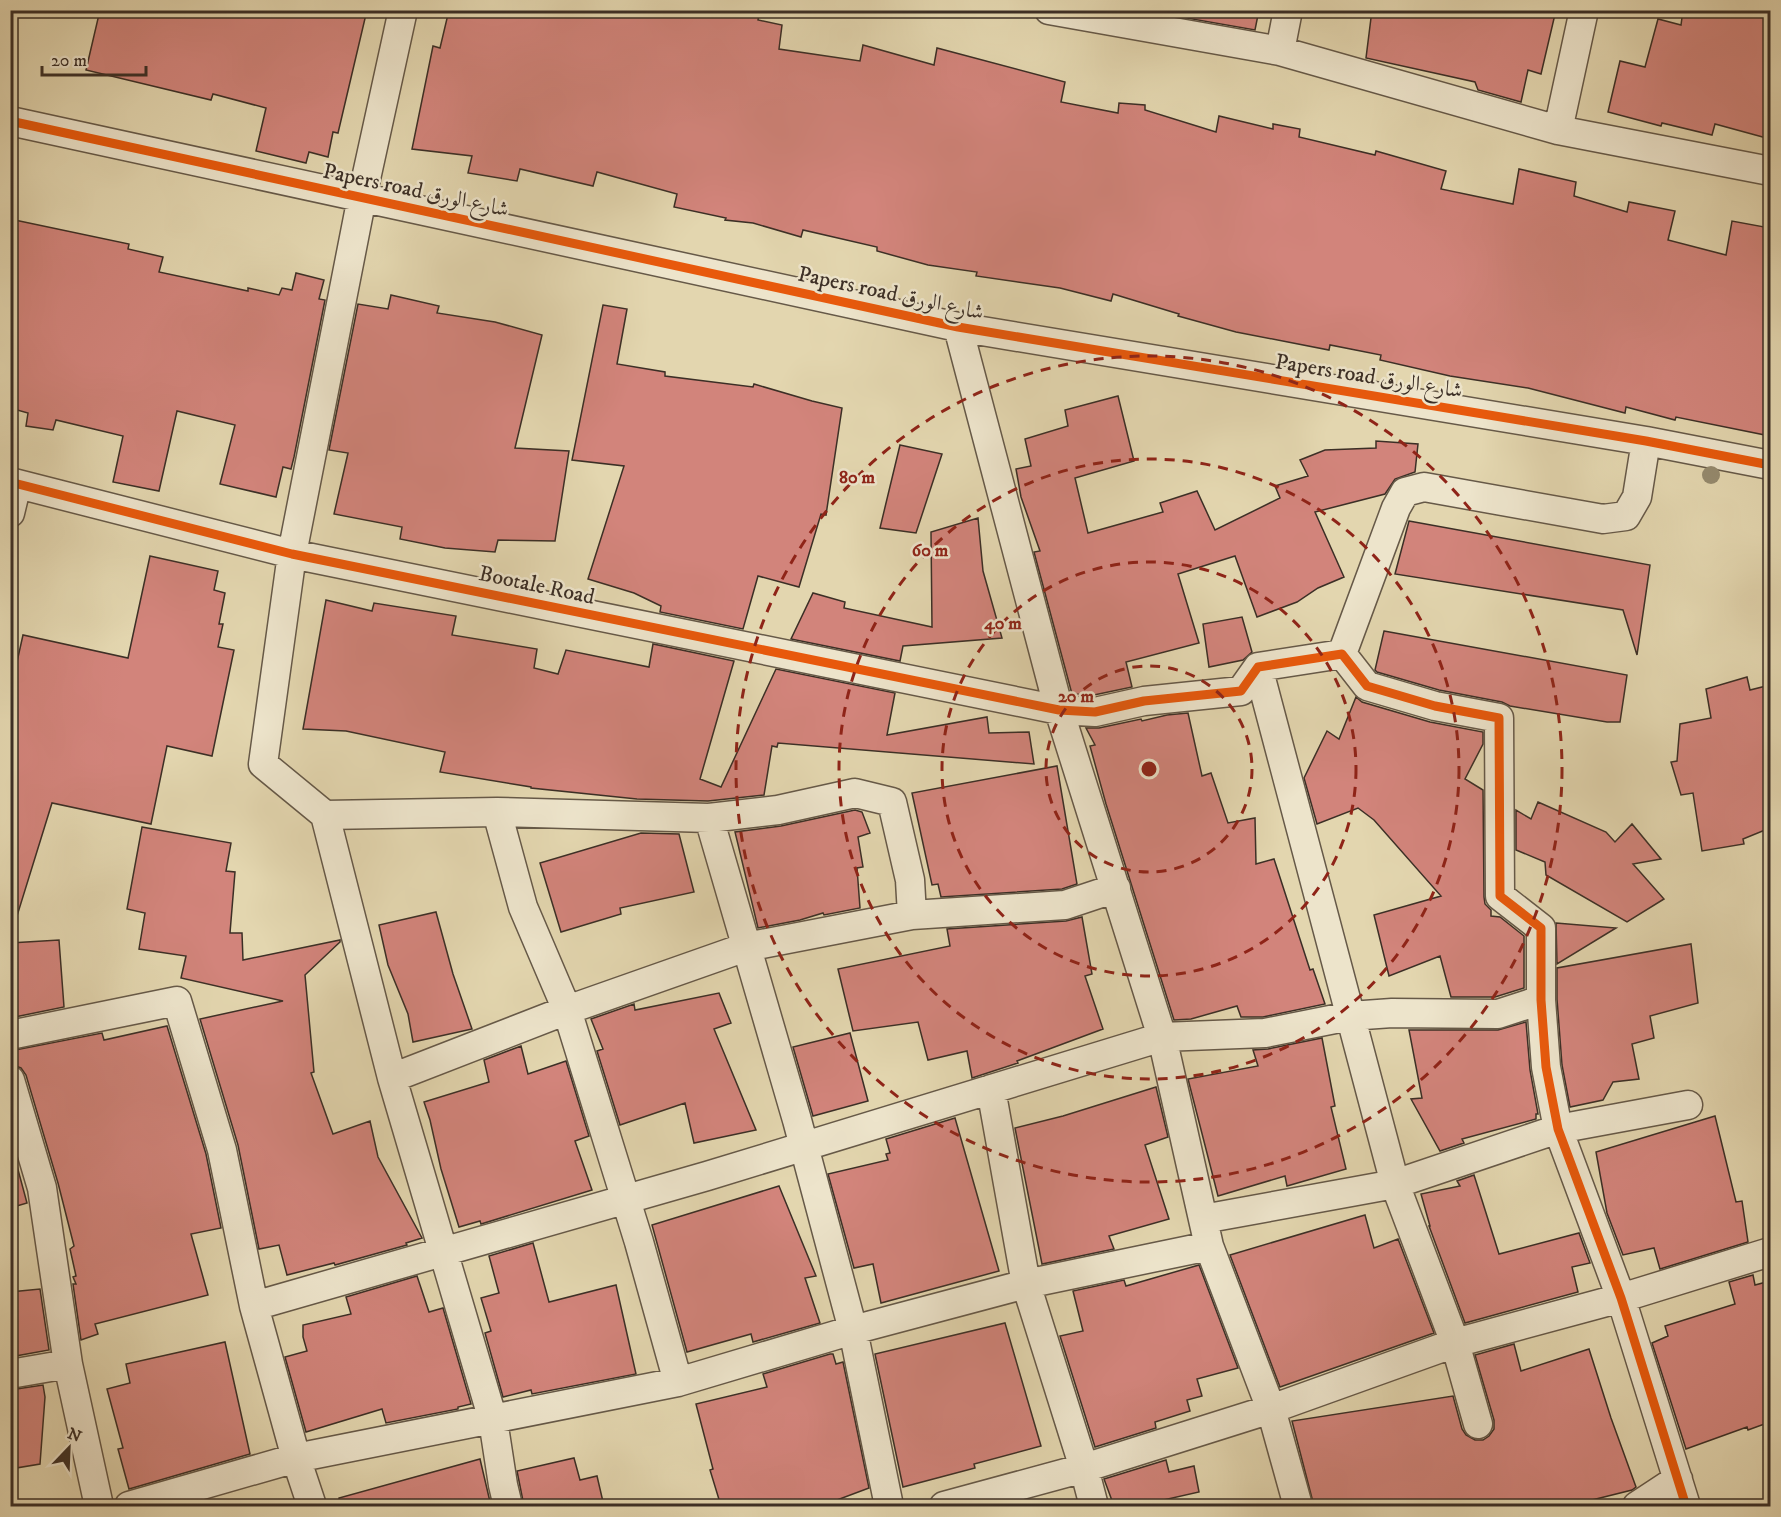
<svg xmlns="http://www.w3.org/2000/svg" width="1781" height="1517" font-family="'IM FELL DW Pica',Amiri,serif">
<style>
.building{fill:#d2847b;stroke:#3c2f26;stroke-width:1.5}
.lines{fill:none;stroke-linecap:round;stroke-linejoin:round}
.street-casing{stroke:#665948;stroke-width:31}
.street{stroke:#ede4cb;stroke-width:28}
.cycleway-casing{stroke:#ede4cb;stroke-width:13}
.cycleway{stroke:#e8590c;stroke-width:9}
.tree{fill:#958a6e}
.ring{fill:none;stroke:#8f2418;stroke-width:3;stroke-dasharray:10 8}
.labels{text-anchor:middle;stroke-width:5;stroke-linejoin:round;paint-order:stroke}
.street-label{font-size:22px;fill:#3c2f26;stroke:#ede4cb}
.centre{fill:#8f2418;stroke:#ede4cb;stroke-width:3}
.ring-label{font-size:18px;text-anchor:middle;font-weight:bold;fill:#8f2418;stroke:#ede4cb;stroke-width:5;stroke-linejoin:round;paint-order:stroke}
</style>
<rect width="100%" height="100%" fill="#e3d6af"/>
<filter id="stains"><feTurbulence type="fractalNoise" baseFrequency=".00333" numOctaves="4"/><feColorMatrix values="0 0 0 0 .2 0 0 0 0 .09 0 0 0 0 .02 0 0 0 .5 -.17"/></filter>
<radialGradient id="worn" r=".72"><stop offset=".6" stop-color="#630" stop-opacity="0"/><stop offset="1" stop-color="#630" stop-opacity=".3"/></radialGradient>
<!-- building -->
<path class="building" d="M100,10H367L338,133L333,132L328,157L309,152L306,163L256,151L266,108L213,94L211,100L86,70Z
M449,10H760L758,20L782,25L779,49L860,61L863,45L934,65L937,48L1065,82L1061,102L1118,113L1119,103L1145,105V110L1216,132L1219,116L1273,129V124L1300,129L1299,137L1375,155L1376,151L1446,171L1441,189L1513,204L1519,169L1576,182L1574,196L1627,212L1629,202L1675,211L1668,240L1726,255L1732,221L1770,228V436L1676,417L1675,420L1626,407L1625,413L1528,388L1450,376L1380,360L1381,355L1330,345L1329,350L1236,332L1178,316L1179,314L1113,294L1111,301L1060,288L976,276L977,272L928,265L877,251V247L803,230L801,237L753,223L725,220L726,218L674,207L677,194L597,172L593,186L520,169L517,181L468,173L472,156L412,149L433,46L440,48Z
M1176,10H1259L1255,30L1175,16Z
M1372,10H1556L1541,74L1528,70L1521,102L1478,90L1475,82L1366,58Z
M1683,10H1744L1770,15V139L1715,124L1712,135L1662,123L1661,126L1608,112L1620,61L1645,67L1658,19L1681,25Z
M10,219L129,244L128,249L163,257L159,272L248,291V288L279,295L282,288L292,290L296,273L324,280L319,299L325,300L294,457L291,469L283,467L276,497L220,484L235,425L177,411L159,491L113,482L123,436L56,420L53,430L26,426L28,413L10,408Z
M391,295L439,306L437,313L495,322L542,335L515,448L569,451L555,541L498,540L495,552L445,548L400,539L402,527L334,514L348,453L329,450L358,304L388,309Z
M603,305L627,309L617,364L665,372V376L753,387L754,384L812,401L842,408L826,515L821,514L799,587L758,576L743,629L660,612L661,606L634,593L588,579L624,466L572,460Z
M1118,396L1134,461L1075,478L1088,533L1163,512L1160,503L1197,491L1215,530L1280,498L1275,486L1308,476L1300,460L1325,450L1376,448V441L1418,444L1415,472L1395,479L1385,494L1315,512L1344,577L1318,588L1297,602L1257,617L1235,556L1178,574L1199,643L1126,662L1132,687L1094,695L1072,694L1034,552L1040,551L1021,497L1016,469L1031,466L1025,439L1068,426L1065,410Z
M900,445L942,454L916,533L880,528Z
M978,518L983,571L1002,638L903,646L900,661L791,639L813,593L845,602L844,608L932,627L931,532Z
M1409,521L1650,565L1637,655L1623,610L1395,574Z
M150,556L218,571L214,590L225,593L219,624H223L218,647L234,650L212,756L167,746L151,824L52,803L17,916L10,915V693L23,635L128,658Z
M326,600L372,611L374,603L456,616L452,635L537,649L534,668L558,674L566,650L649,667L653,644L734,661L700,779L721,787L776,669L895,693L887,735L987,717L989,733L1029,732L1034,764L778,743L777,747L772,746L764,795L708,801L637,799L531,788V787L440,772L445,752L346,731L303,729Z
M1242,617L1252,652L1243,660L1209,667L1203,624Z
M1384,631L1627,675L1620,722H1607L1510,706L1502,702L1439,690L1377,672L1375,670Z
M1747,677L1750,690L1770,685V828L1743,839L1744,844L1702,851L1693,793L1681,795L1671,762L1677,761L1680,724L1711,718L1706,689Z
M1356,697L1362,702L1430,722L1483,732V744L1465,779L1483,790L1484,897L1485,904L1491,910V916L1500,917L1524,936V988L1495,997H1451L1440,956L1389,976L1374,915L1441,896L1374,820L1358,808L1317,824L1304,778L1327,731L1339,739Z
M1188,713L1202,776L1211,773L1228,823L1255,818L1256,864L1274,859L1310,970L1313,969L1325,1004L1263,1017H1241L1237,1006L1191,1019L1174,1020L1106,804L1090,746L1095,745L1086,728H1099L1141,719L1142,721L1167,715Z
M1057,766L1077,884L1062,889L941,897L938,884L932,885L912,793Z
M1538,802L1606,832L1615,842L1632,824L1661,859L1633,864L1664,899L1627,922L1546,875L1545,862L1516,850V810L1531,819Z
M855,810L862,812L870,833L858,837L863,867L857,868L860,908L824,915L823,913L800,920L758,928L735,832L781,826Z
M142,827L231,843L226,871L235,872L230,933H242L243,960L340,940V942L305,975L314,1072L311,1073L333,1134L370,1121L378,1157L422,1238L406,1243L407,1245L335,1265L334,1263L287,1275L279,1245L259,1249L238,1145L200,1019L283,1001L181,978L186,956L139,949L145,913L127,909Z
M641,833L679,834L694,892L620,908L621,914L561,932L540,863Z
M436,912L453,974L472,1029L413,1042L408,1014L388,965L379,925Z
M1082,917L1092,974L1085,976L1103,1029L1017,1061L1018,1063L972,1078L967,1051L928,1060L918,1022L853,1031L838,969L950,946L947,929L1066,921Z
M1556,923L1616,928L1557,964Z
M59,940L64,1007L10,1018V943Z
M1691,944L1698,1003L1650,1016L1654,1038L1632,1044L1639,1079L1613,1082L1603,1100L1570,1107L1562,1065L1557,999V968Z
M719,993L731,1023L714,1029L756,1130L694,1143L685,1103L620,1125L597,1051L603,1049L591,1019L634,1004L635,1010Z
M1526,1022L1530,1070L1538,1114H1536V1119L1462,1139L1464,1143L1440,1151L1411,1099L1422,1098L1409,1030H1498Z
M167,1026L206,1154L221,1228L191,1234L208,1295L95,1324L98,1334L81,1340L73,1284H76L73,1277L76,1276L70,1249L74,1246L58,1183L26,1075L21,1068L10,1064V1051L102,1033L104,1040Z
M850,1033L868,1101L813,1116L793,1047Z
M1322,1038L1335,1106L1331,1107L1346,1169L1287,1186L1285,1176L1218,1196L1188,1079L1258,1066L1253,1050L1268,1049Z
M521,1046L528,1074L566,1061L589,1136L575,1141L592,1190L481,1224L480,1221L459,1227L441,1169L430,1120L424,1102L489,1082L484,1060Z
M1156,1087L1168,1137L1145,1145L1169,1219L1109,1236L1114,1249L1042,1264L1015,1128L1063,1116Z
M1715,1116L1736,1202L1742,1201L1748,1242L1660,1269L1654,1248L1623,1255L1607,1213L1596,1152Z
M955,1118L999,1271L881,1303L873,1264L854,1268L828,1174L888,1160L886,1154L890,1153L886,1139Z
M10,1140L27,1203L10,1208Z
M1474,1175L1499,1254L1579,1233L1590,1263L1572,1267L1578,1292L1465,1323L1429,1226H1430L1421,1194L1460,1186L1457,1181Z
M779,1186L816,1276L805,1278L820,1323L753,1342L751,1334L687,1352L652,1225Z
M1365,1215L1374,1248L1398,1239L1434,1333L1280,1387L1230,1255Z
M533,1243L549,1302L616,1285L636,1374L532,1394L531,1390L503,1397L485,1333L491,1331L481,1298L499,1293L489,1256Z
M1199,1265L1238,1368L1197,1379L1202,1396L1187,1400L1190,1411L1155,1422L1156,1428L1095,1447L1060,1336L1083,1331L1073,1291L1124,1280L1126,1286Z
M1753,1275L1755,1285L1770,1281V1422L1748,1430L1747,1427L1686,1449L1652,1343L1668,1336L1665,1326L1735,1304L1729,1282Z
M417,1276L429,1312L443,1308L471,1404L458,1407V1409L386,1423L382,1409L306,1432L285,1357L307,1351L303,1337V1325L351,1314L346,1297Z
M40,1289L49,1350L10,1357V1292Z
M1005,1323L1041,1446L974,1464L975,1468L903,1487L875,1354Z
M225,1342L250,1454L129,1489L118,1449L123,1448L107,1389L130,1383L126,1364Z
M1514,1344L1521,1371L1589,1349L1611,1418L1636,1487L1632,1490L1568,1506H1314L1292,1421L1453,1396L1462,1429L1466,1435L1475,1440H1483L1489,1436L1494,1429V1420L1475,1355Z
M830,1354H833L836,1364L843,1362L869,1488L821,1506H721L710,1470L713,1469L696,1404L767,1387L763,1374Z
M43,1385L45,1397L40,1464L10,1469V1390Z
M574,1458L580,1480L597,1476L604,1506H524L517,1471Z
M480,1459L491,1506H340L339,1498Z
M1166,1460L1169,1472L1194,1466L1199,1492L1137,1506H1114L1104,1479Z"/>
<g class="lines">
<defs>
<path id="street" d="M403,10L362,197L292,554L263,764L325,815L392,1078L493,1420L503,1485L508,1506
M1049,10L1280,51L1558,130L1770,171
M1280,51L1288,10
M10,121L958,327L1646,441L1770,465
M1558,130L1584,10
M958,327L1059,710L1162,1037L1209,1246L1271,1409L1298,1506
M10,482L292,554L1059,710L1095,712L1144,701L1241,691L1258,667L1342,654L1367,686L1435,706L1499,718L1500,896L1541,928V1000L1546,1067L1558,1129L1621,1298L1686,1506
M10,513L17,484
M1342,654L1396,508L1405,492L1424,487L1603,519L1626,516L1637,497L1646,441
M1258,667L1395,1184L1455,1343L1478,1424
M497,812L709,818L778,810L855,793L892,802L910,880L912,915
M325,815L497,812L523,907L567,1010L639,1242L678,1382
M709,818L797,1120L853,1330L889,1506
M10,1035L177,1001L222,1150L254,1306
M392,1078L567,1010L746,947L912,915L1065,905L1116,888
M10,1080L42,1188L68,1364L99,1506
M991,1089L1026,1284L1084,1468L1094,1506
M1203,1219L1395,1184L1558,1129L1688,1105
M10,1374L68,1364
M129,1506L296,1458L254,1306L707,1176L1162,1037L1265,1033L1350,1016L1392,1013L1498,1014L1541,1000
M312,1506L296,1458L678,1382L853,1330L1026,1284L1209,1246
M944,1506L1084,1468L1271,1409L1455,1343L1621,1298L1770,1252
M1637,1506L1678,1479"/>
</defs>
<!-- street casing -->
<use href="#street" class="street-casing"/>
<!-- street -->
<use href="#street" class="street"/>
<defs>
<path id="cycleway" d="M10,121L958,327L1646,441L1770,465
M10,482L292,554L1059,710L1095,712L1144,701L1241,691L1258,667L1342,654L1367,686L1435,706L1499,718L1500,896L1541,928V1000L1546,1067L1558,1129L1621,1298L1686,1506"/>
</defs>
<!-- cycleway casing -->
<use href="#cycleway" class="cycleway-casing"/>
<!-- cycleway -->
<use href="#cycleway" class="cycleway"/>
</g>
<!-- trees -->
<circle class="tree" cx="1711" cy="475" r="9"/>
<!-- distance rings -->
<g class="ring">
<circle cx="1149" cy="769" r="103"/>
<circle cx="1149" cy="769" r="207"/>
<circle cx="1149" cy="769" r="310"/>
<circle cx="1149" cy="769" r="413"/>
</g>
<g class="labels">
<!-- street labels -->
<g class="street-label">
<text transform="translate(416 189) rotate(12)" y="8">Papers road شارع الورق</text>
<text transform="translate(891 292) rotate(12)" y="8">Papers road شارع الورق</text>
<text transform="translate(1369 375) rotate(9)" y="8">Papers road شارع الورق</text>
<text transform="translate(537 584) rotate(12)" y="8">Bootale Road</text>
</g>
</g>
<circle cx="1149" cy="769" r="9" class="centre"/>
<g class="ring-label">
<text x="857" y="483">80 m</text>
<text x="930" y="556">60 m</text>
<text x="1003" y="629">40 m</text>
<text x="1076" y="702">20 m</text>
</g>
<!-- margin -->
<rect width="1781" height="1517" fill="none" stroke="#e3d6af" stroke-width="36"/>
<rect x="12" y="12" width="1757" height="1493" fill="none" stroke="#3c2f26" stroke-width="3"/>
<rect x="18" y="18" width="1745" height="1481" fill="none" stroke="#3c2f26" stroke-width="1.5"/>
<!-- north arrow -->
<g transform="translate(69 1448) rotate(23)" stroke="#ede4cb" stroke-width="4.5" paint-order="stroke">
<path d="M0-4.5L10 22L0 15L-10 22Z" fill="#3c2f26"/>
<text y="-9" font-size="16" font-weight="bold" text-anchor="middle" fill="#3c2f26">N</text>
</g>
<!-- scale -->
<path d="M42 66v9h104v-9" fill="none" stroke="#3c2f26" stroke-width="3"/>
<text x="51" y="66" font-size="18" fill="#3c2f26" stroke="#ede4cb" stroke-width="4.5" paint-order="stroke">20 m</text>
<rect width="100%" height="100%" filter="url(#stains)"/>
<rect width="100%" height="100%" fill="url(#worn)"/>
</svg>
